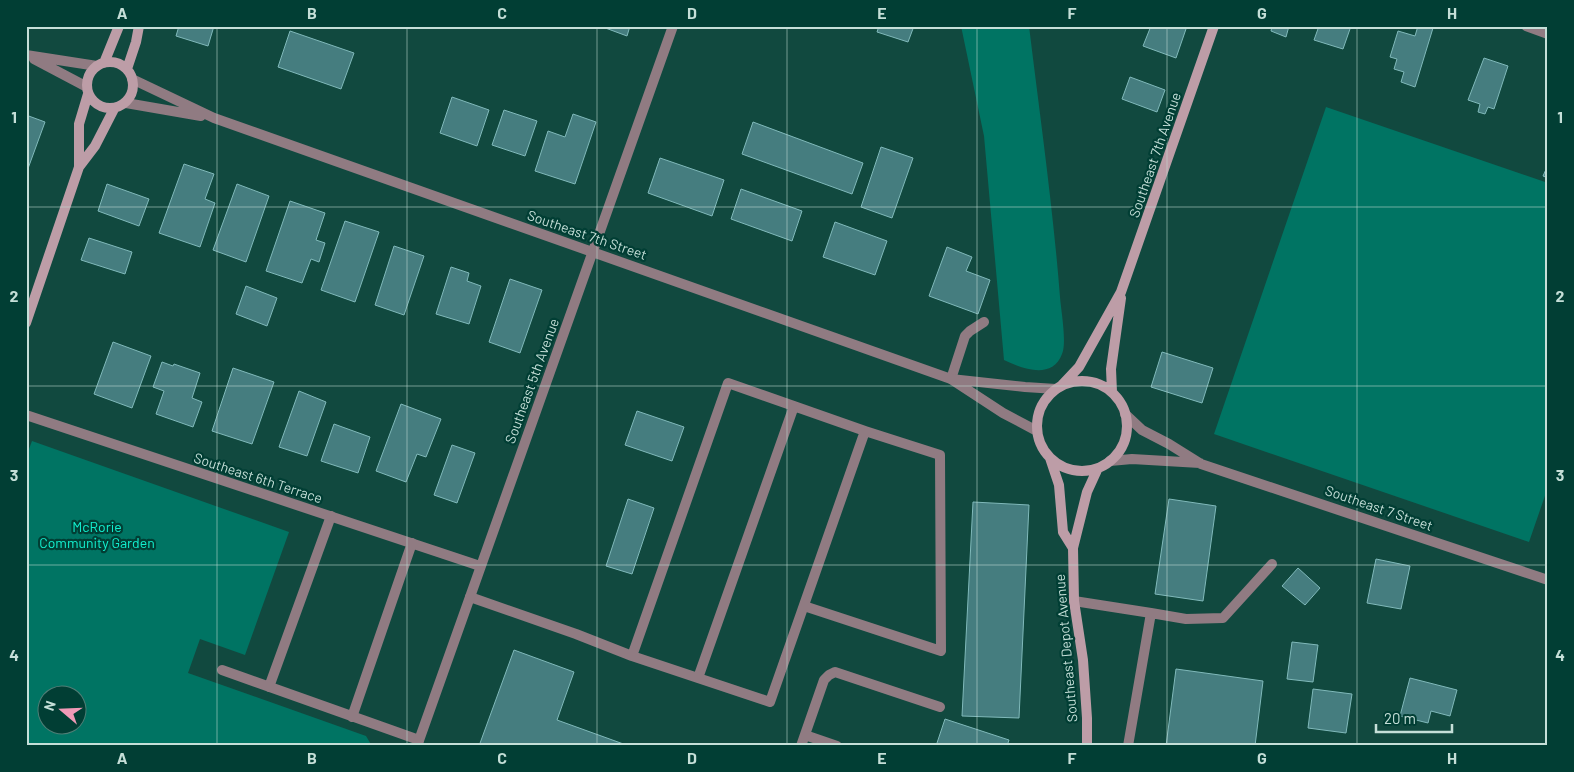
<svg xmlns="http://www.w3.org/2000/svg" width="1574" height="772" font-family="Barlow,sans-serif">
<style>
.green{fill:#007463;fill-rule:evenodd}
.building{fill:#457d7f;stroke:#80b9ba}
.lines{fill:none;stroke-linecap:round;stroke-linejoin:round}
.lane{stroke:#907b82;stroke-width:10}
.street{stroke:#907b82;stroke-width:10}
.secondary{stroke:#bd9da7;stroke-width:10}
.grid{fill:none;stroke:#c5dfd8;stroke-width:1;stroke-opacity:0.55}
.labels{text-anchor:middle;stroke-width:4.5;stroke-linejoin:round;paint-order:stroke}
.street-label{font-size:14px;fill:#c5dfd8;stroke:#013e34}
.park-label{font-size:14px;fill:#12f1d0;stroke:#013e34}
.neatline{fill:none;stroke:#c5dfd8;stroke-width:2}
.grid-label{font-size:16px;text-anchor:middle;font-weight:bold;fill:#c5dfd8}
</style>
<rect width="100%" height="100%" fill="#11493f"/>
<!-- green -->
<path class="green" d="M961,26H1029C1040,116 1053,207 1060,297C1061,310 1067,343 1062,354C1052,380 1023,369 1004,360L984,136Z
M1326,107L1548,183V487L1529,542L1214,434Z
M32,441L289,532L245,655L200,639L188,673L366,736L372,746H26V457ZM48,694H78V724H48Z"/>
<!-- building -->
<path class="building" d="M179,26H214L208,46L176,36Z
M600,26H630L627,36Z
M879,26H914L908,42L877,32Z
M1151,26H1187L1176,58L1143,46Z
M1272,26H1289L1286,37L1271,31Z
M1319,26H1351L1343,49L1314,40Z
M1418,26L1433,28L1415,87L1401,82L1404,72L1394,69L1397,59L1390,57L1398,31L1415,36Z
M290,31L354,53L341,89L278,67Z
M1484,58L1508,66L1494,109L1488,107L1485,114L1478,112L1480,104L1468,100Z
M1130,77L1165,90L1157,112L1122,99Z
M452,97L489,110L477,146L440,133Z
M504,110L537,121L525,156L492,145Z
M573,114L596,122L575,184L535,171L548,131L565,137Z
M26,115L45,122L26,174Z
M753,122L863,163L852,194L742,154Z
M881,147L913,158L892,218L861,207Z
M660,158L724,180L712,216L648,193Z
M184,164L214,174L205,199L215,203L200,247L159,233Z
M1548,165V178L1543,176Z
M107,184L149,199L139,226L98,211Z
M237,184L269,196L246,262L213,250Z
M741,189L802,211L792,241L731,219Z
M290,201L325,213L316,240L325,243L319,262L311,259L302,283L266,271Z
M345,221L379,232L355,302L321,290Z
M835,222L887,241L875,275L823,257Z
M89,238L132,252L125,274L81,260Z
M394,246L424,256L404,315L375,305Z
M947,247L972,257L966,271L990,280L978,314L929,296Z
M451,267L469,273L467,281L481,286L469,324L436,314Z
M510,279L542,290L520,353L489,342Z
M246,286L277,298L267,326L236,314Z
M113,342L151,356L132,408L94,394Z
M1162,352L1213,368L1202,403L1151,387Z
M162,362L173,366L174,364L200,373L192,398L202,402L193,427L156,414L164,391L153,387Z
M233,368L274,382L252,444L212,431Z
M299,391L326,402L307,456L279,447Z
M401,404L441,419L426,457L417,454L406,482L376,471Z
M637,411L684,427L672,461L625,445Z
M334,424L370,437L358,473L321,461Z
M452,445L475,453L457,503L434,495Z
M628,499L654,508L632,574L606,566Z
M1169,499L1216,506L1203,601L1155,594Z
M973,502L1029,505L1019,718L962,716Z
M1376,559L1410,566L1401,609L1367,603Z
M1298,568L1320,588L1305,605L1282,586Z
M1292,642L1318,645L1313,682L1287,679Z
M514,650L574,672L557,720L629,746H479Z
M1176,669L1263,681L1255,746H1166Z
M1410,678L1457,690L1450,716L1431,711L1428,723L1400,716Z
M1313,689L1352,694L1346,733L1308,728Z
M945,719L1009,740L1007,746H936Z"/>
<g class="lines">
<!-- lane -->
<path class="lane" d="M951,379L965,336L970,331L984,322
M470,597L576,634L632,656L770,702L865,431L728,383L632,656
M1074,601L1151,613L1128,746
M804,606L941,651L940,455L865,431
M1151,613L1186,619L1223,618L1272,564
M222,670L419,740
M698,678L794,406
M269,687L331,516
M352,717L412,543
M805,735L837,746
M801,746L824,680L829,675L835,672L940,707"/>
<!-- street -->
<path class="street" d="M1526,26L1548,34
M26,55L97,66
M34,59L87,87
M132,79L214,118L951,379L1025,387L1056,389
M126,103L201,116
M951,379L1003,413L1037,431
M1125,414L1142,430L1169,444L1201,464L1548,580
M26,415L480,566
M1110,461L1132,459L1200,463
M417,746L673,26"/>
<!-- secondary -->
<path class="secondary" d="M87 85a23 23 0 1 1 46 0a23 23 0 1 1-46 0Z
M104,63L119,26
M127,69L136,42L139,26
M79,167V124L88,94
M26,323L79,167L95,146L114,109
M1037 426a45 45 0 1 1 90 0a45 45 0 1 1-90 0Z
M1062,385L1079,367L1121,292L1214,26
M1112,392L1111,369L1121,298
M1050,458L1059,485L1063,532L1073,548
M1087,746V718L1083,660L1074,601L1073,548L1087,492L1098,468"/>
</g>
<!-- grid -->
<path class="grid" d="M217,26V746M407,26V746M597,26V746M787,26V746M977,26V746M1167,26V746M1357,26V746M26,207H1548M26,386H1548M26,565H1548"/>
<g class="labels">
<!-- street labels -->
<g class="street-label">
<text transform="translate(1155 155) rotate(-71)" y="5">Southeast 7th Avenue</text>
<text transform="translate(587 235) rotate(19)" y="5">Southeast 7th Street</text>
<text transform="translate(532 381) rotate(-70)" y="5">Southeast 5th Avenue</text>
<text transform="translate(258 478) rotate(18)" y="5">Southeast 6th Terrace</text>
<text transform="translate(1379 508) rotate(19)" y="5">Southeast 7 Street</text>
<text transform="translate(1066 648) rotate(-95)" y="5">Southeast Depot Avenue</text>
</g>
<!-- park labels -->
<g class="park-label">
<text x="97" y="532">McRorie<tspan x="97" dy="16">Community Garden</tspan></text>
</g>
</g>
<!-- border -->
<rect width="1574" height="772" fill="none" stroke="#013e34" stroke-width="55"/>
<!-- north arrow -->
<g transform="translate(62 710) rotate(289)"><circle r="24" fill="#013e34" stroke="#4f7e76"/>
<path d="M0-4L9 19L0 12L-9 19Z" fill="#f09ab7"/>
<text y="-8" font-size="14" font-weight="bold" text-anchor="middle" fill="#c5dfd8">N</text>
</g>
<!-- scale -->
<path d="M1376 724v8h76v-8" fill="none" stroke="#c5dfd8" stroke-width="2.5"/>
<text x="1384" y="724" font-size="15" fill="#c5dfd8" stroke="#013e34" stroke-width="4" paint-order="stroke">20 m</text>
<rect x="28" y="28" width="1518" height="716" class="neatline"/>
<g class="grid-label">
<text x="122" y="19">A</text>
<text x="312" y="19">B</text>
<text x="502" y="19">C</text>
<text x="692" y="19">D</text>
<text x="882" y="19">E</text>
<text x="1072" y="19">F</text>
<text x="1262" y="19">G</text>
<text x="1452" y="19">H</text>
<text x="14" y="123">1</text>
<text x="1560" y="123">1</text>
<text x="14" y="302">2</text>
<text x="1560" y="302">2</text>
<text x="14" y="481">3</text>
<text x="1560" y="481">3</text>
<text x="14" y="661">4</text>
<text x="1560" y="661">4</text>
<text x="122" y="764">A</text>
<text x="312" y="764">B</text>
<text x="502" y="764">C</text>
<text x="692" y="764">D</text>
<text x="882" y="764">E</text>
<text x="1072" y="764">F</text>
<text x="1262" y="764">G</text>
<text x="1452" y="764">H</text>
</g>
</svg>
